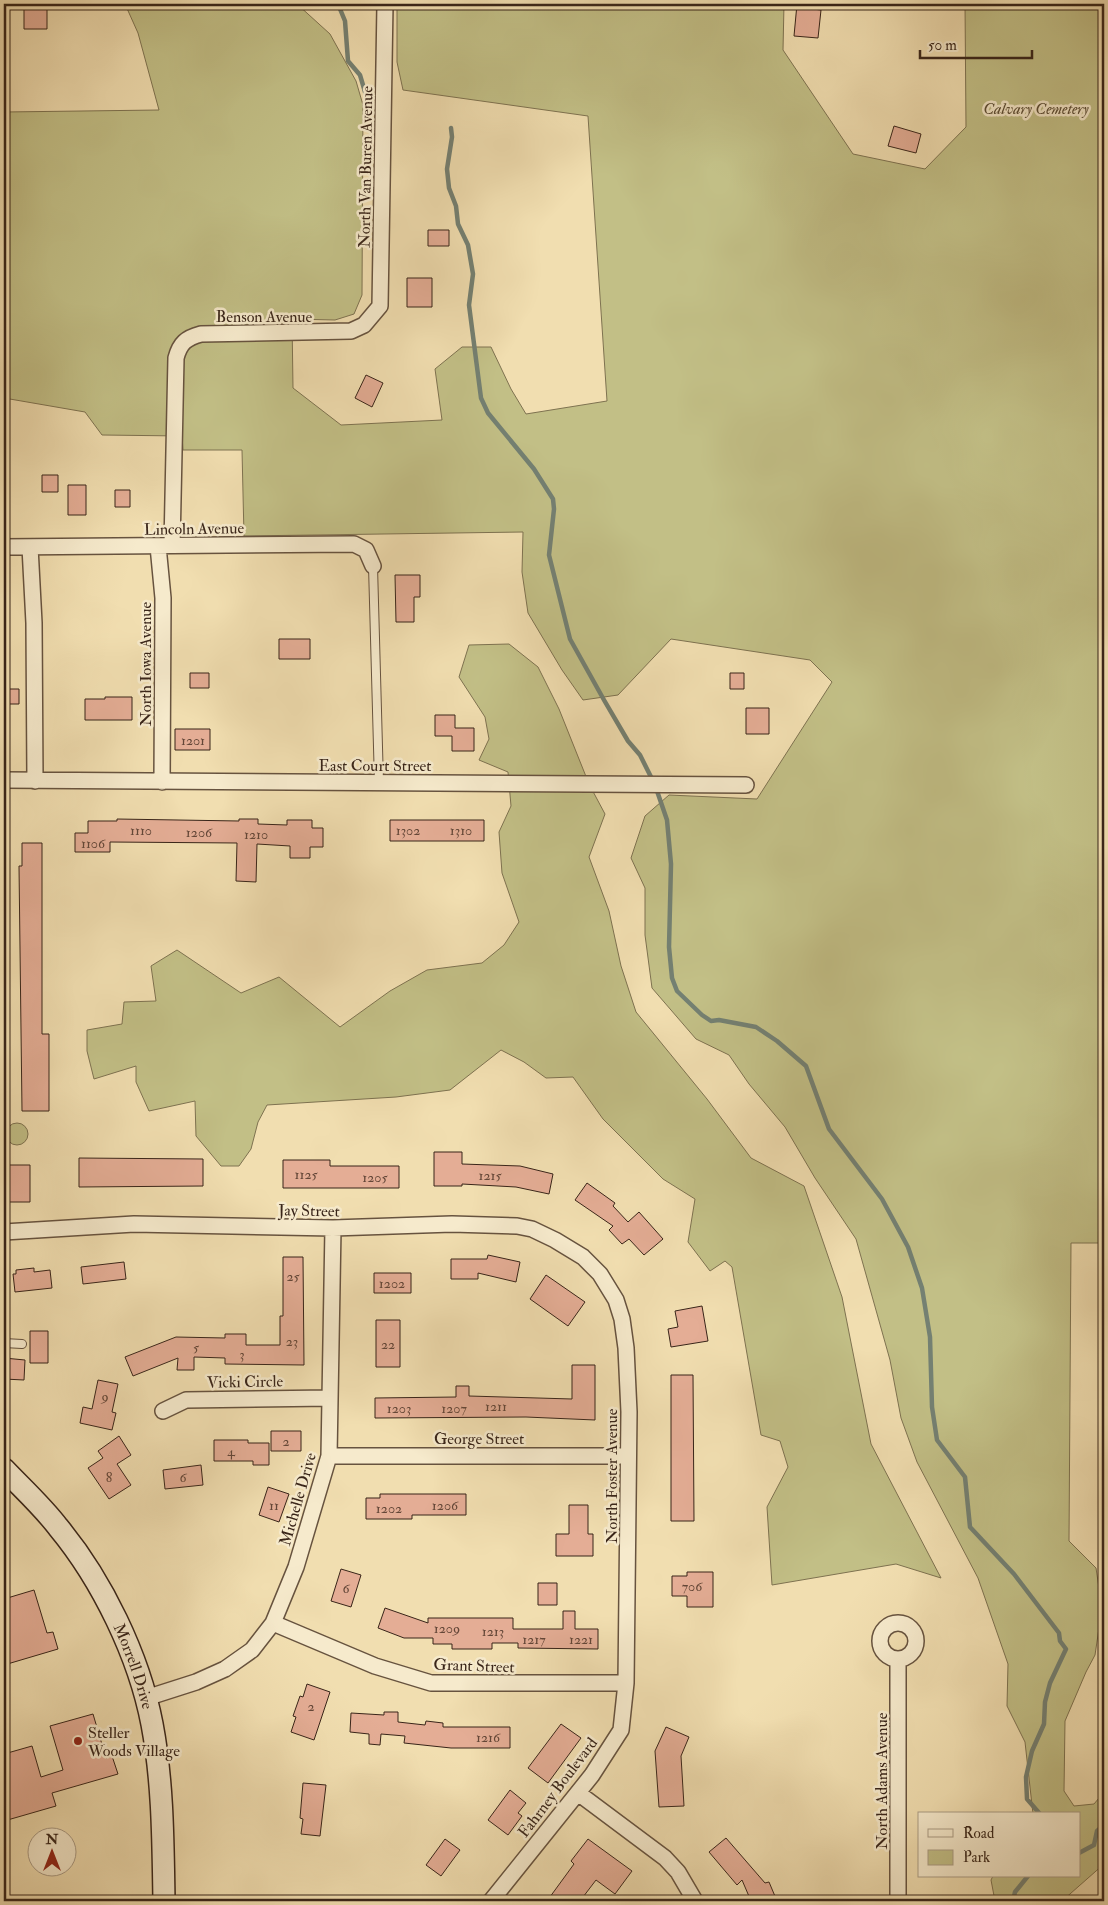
<svg xmlns="http://www.w3.org/2000/svg" width="1108" height="1905" font-family="'IM FELL Double Pica',serif">
<style>
.green{fill:#c2bf86;stroke:#7e7250}
.lines{fill:none;stroke-linecap:round;stroke-linejoin:round}
.stream{stroke:#748072;stroke-width:4.5}
.building{fill:#e4ad95;stroke:#392519}
.lane-casing{stroke:#67533f;stroke-width:10}
.street-casing{stroke:#67533f;stroke-width:18}
.secondary-casing{stroke:#392519;stroke-width:24}
.lane{stroke:#f6eacc;stroke-width:8}
.street{stroke:#f6eacc;stroke-width:15}
.secondary{stroke:#f6eacc;stroke-width:21}
.poi-dot{fill:#8f2418;stroke:#f6eacc;stroke-width:2}
.labels{text-anchor:middle;stroke-width:5;stroke-linejoin:round;paint-order:stroke}
.number-label{font-size:14px;fill:#644738}
.park-label{font-size:16px;font-style:italic;fill:#5b4c34;stroke:#f6eacc}
.street-label{font-size:16px;fill:#392519;stroke:#f6eacc}
.poi-label{font-size:16px;fill:#392519;stroke:#f6eacc;text-anchor:start}
</style>
<rect width="100%" height="100%" fill="#f1deb0"/>
<filter id="stains"><feTurbulence type="fractalNoise" baseFrequency=".004" numOctaves="4"/><feColorMatrix values="0 0 0 0 .2 0 0 0 0 .09 0 0 0 0 .02 0 0 0 .5 -.17"/></filter>
<radialGradient id="worn" r=".72"><stop offset=".6" stop-color="#630" stop-opacity="0"/><stop offset="1" stop-color="#630" stop-opacity=".3"/></radialGradient>
<!-- green -->
<path class="green" d="M125,4H297L330,34L356,81L363,105L362,295L354,314L335,320L292,319L293,388L341,425L442,420L435,369L462,347H491L511,389L526,414L607,401L588,116L403,90L397,62V4H784L783,50L853,154L925,169L966,127L965,4H1104V1243H1071L1069,1541L1096,1568L1102,1608L1095,1655L1086,1672L1065,1721L1064,1791L1074,1806L1094,1804L1104,1792V1864L1062,1901H995L991,1880L993,1876H1079V1814H1033L1025,1742L1007,1706L1008,1664L978,1578L917,1462L901,1418L890,1360L856,1239L815,1178L785,1127L749,1084L729,1055L696,1039L652,988L645,935V888L631,858L645,816L669,795L757,799L832,682L810,660L671,639L618,695L583,700L562,670L528,613L522,572L523,532L244,536L242,450H183L182,436L102,435L85,412L4,398V112L159,110L138,33Z
M509,644L538,667L559,709L589,784L605,814L589,857L609,911L621,966L636,1012L707,1099L751,1158L804,1186L842,1297L871,1444L941,1578L896,1564L772,1585L767,1507L788,1467L780,1441L761,1435L732,1267L725,1261L710,1271L688,1242L695,1199L663,1179L603,1119L573,1077L546,1078L524,1062L501,1050L450,1090L396,1097L267,1105L258,1122L251,1149L239,1166H221L196,1136L195,1101L149,1111L136,1082V1066L94,1079L87,1051V1030L122,1024L124,1002L156,1001L151,966L177,950L241,993L279,977L340,1027L390,991L427,970L482,963L504,945L519,922L502,873L499,832L511,806L508,772L479,760L489,739L485,717L459,677L469,645Z
M6 1134a11 11 0 1 1 22 0a11 11 0 1 1-22 0Z"/>
<g class="lines">
<!-- stream -->
<path class="stream" d="M338,4L345,21L348,61L360,75L368,102
M451,128L452,137L447,169L449,188L456,206L458,224L468,245L473,274L469,305L481,398L488,413L534,469L553,499L554,509L549,555L570,639L604,700L628,741L640,755L653,781
M656,788L667,820L671,864L669,947L672,978L677,991L702,1015L711,1021L719,1020L756,1027L777,1041L806,1066L829,1129L882,1199L908,1247L922,1288L930,1337L932,1407L937,1440L965,1477L970,1527L1014,1574L1059,1633L1060,1641L1066,1649L1050,1683L1045,1702L1044,1724L1032,1751L1026,1777L1027,1799L1040,1814
M1079,1853L1094,1845L1097,1831L1104,1825
M1013,1901L1015,1892L1028,1876"/>
</g>
<!-- building -->
<path class="building" d="M24,4H47V29H24Z
M797,4H814L813,9L821,10L818,38L794,36Z
M894,126L921,134L916,153L888,146Z
M428,230H449V246H428Z
M407,278H432V307H407Z
M366,375L383,383L372,407L355,398Z
M42,475H58V492H42Z
M68,485H86V515H68Z
M115,490H130V507H115Z
M395,575H420V597H414V622H396Z
M279,639H310V659H279Z
M190,673H209V688H190Z
M730,673H744V689H730Z
M4,689H19V704H4Z
M105,697H132V720H85V699H105Z
M746,708H769V734H746Z
M435,715H455V728H474V751H452V736H435Z
M175,729H210V750H175Z
M117,819L239,821V819H258V824L287,825V820H312V828H323V847H310V858H290V846L257,844L256,882L236,881L237,843L110,842V852H75V833H88V821H117Z
M390,820H484V841H390Z
M22,843H42V1034H49V1111H22L19,866H22Z
M434,1152H462V1164L520,1166L553,1174L549,1194L516,1187L462,1184V1186H434Z
M79,1158L203,1159V1186L79,1187Z
M283,1160H330V1166H399V1188H283Z
M7,1165H30V1202H7Z
M587,1183L615,1203L613,1206L628,1222L639,1212L663,1239L644,1255L629,1239L622,1244L609,1230L613,1226L575,1200Z
M488,1255L520,1262L516,1282L478,1273V1279H451V1259H487Z
M283,1257H303L304,1365L225,1364V1358L194,1357V1370H177L178,1358L133,1376L125,1357L176,1337L225,1338V1334H246V1345H280V1316H283Z
M124,1262L126,1279L83,1284L81,1267Z
M34,1268V1272L50,1270L52,1288L15,1292L13,1274H16V1270Z
M374,1273H411V1293H374Z
M546,1275L585,1302L568,1326L530,1299Z
M702,1306L708,1341L671,1347L668,1329L678,1327L675,1311Z
M376,1320H400V1367H376Z
M30,1331H48V1363H30Z
M4,1358L25,1360L24,1380L4,1379Z
M572,1365H595V1420L526,1417L375,1418V1398L456,1397V1386H469V1396L572,1399Z
M671,1375H693L694,1521H671Z
M98,1380L118,1384L112,1412L116,1413L112,1430L80,1423L83,1407L92,1409Z
M271,1431H301V1451H271Z
M119,1436L131,1455L117,1464L131,1485L109,1499L88,1468L103,1458L98,1451Z
M214,1440H248V1443H269V1465H253V1461H214Z
M201,1465L203,1485L165,1489L163,1470Z
M268,1487L289,1494L279,1522L259,1515Z
M380,1494H466V1515H412V1519H366V1498H380Z
M569,1505H588V1534H593V1556H556V1534H569Z
M341,1569L361,1575L351,1607L331,1601Z
M687,1572H713V1607H687V1596H672V1576H687Z
M538,1583H557V1605H538Z
M34,1590L47,1633L53,1632L58,1649L4,1665V1599Z
M385,1608L428,1623V1618H513V1629H563V1611H575V1629H598V1649L518,1648V1643H492V1649H452V1644H433V1638H404L378,1628Z
M307,1684L330,1692L314,1740L291,1732L296,1717L293,1716L300,1696L303,1697Z
M384,1712H398V1722L425,1725L426,1721L443,1723V1727H510V1748H451L404,1743L405,1736L381,1734L380,1745L369,1744V1734L350,1732L351,1713L384,1715Z
M93,1714L106,1758L112,1756L118,1774L52,1793L56,1806L4,1821V1754L32,1746L41,1777L63,1770L50,1726Z
M561,1724L581,1738L548,1783L528,1768Z
M666,1727L689,1737L681,1756L684,1806L659,1807L655,1751Z
M303,1783L326,1785L320,1836L301,1834L303,1819L300,1818Z
M510,1790L526,1803L518,1813L522,1816L508,1835L488,1820Z
M726,1838L765,1883L769,1882L777,1901H751L742,1880L737,1885L709,1852Z
M445,1839L460,1850L441,1876L426,1865Z
M588,1839L632,1871L615,1894L596,1880L580,1901H547L574,1864L571,1861Z"/>
<g class="lines">
<defs>
<path id="lane" d="M373,566L379,783
M4,1343L22,1344"/>
<path id="street" d="M172,545L176,358C180,343 186,338 201,334L351,331L364,325L380,306L385,4
M158,546L163,598L162,782
M4,547L354,544L366,550L373,566
M30,547L34,623L35,781
M4,780L746,785
M4,1232L134,1224L333,1228L452,1224L517,1226L532,1229L555,1240L583,1257L600,1274L616,1300L622,1319L626,1348L629,1412L626,1683L621,1730L592,1775L491,1901
M163,1411L186,1400L330,1398
M329,1456H628
M880 1641a18 18 0 1 1 36 0a18 18 0 1 1-36 0Z
M273,1623L375,1666L431,1683H626
M898,1660V1901
M146,1698L196,1682L225,1669L252,1650L273,1623L296,1567L329,1456L333,1228
M578,1793L665,1858L678,1872L695,1901"/>
<g id="secondary">
<path id="s1" d="M4,1469C22,1488 42,1506 58,1527C102,1580 139,1656 152,1724C163,1782 163,1842 164,1901"/>
</g>
</defs>
<!-- lane casing -->
<use href="#lane" class="lane-casing"/>
<!-- street casing -->
<use href="#street" class="street-casing"/>
<!-- secondary casing -->
<use href="#secondary" class="secondary-casing"/>
<!-- lane -->
<use href="#lane" class="lane"/>
<!-- street -->
<use href="#street" class="street"/>
<!-- secondary -->
<use href="#secondary" class="secondary"/>
</g>
<!-- markers -->
<circle class="poi-dot" cx="78" cy="1741" r="5"/>
<g class="labels">
<!-- number labels -->
<g class="number-label">
<text x="193" y="745">1201</text>
<text x="141" y="835">1110</text>
<text x="408" y="835">1302</text>
<text x="461" y="835">1310</text>
<text x="199" y="837">1206</text>
<text x="256" y="839">1210</text>
<text x="93" y="848">1106</text>
<text x="306" y="1179">1125</text>
<text x="490" y="1180">1215</text>
<text x="375" y="1182">1205</text>
<text x="293" y="1281">25</text>
<text x="392" y="1288">1202</text>
<text x="292" y="1346">23</text>
<text x="388" y="1349">22</text>
<text x="196" y="1352">5</text>
<text x="242" y="1359">3</text>
<text x="105" y="1401">9</text>
<text x="496" y="1411">1211</text>
<text x="399" y="1413">1203</text>
<text x="454" y="1413">1207</text>
<text x="286" y="1446">2</text>
<text x="231" y="1456">4</text>
<text x="109" y="1482">8</text>
<text x="183" y="1482">6</text>
<text x="274" y="1510">11</text>
<text x="445" y="1510">1206</text>
<text x="389" y="1513">1202</text>
<text x="692" y="1591">706</text>
<text x="346" y="1593">6</text>
<text x="447" y="1633">1209</text>
<text x="493" y="1636">1213</text>
<text x="534" y="1644">1217</text>
<text x="581" y="1644">1221</text>
<text x="311" y="1711">2</text>
<text x="488" y="1742">1216</text>
</g>
<!-- park labels -->
<g class="park-label">
<text x="1036" y="114">Calvary Cemetery</text>
</g>
<!-- street labels -->
<g class="street-label">
<text transform="translate(365 167) rotate(-89)" y="6">North Van Buren Avenue</text>
<text x="264" y="322">Benson Avenue</text>
<text transform="translate(194 528) rotate(-1)" y="6">Lincoln Avenue</text>
<text transform="translate(145 664) rotate(-90)" y="6">North Iowa Avenue</text>
<text x="375" y="771">East Court Street</text>
<text transform="translate(309 1210) rotate(1)" y="6">Jay Street</text>
<text transform="translate(245 1381) rotate(-1)" y="6">Vicki Circle</text>
<text x="479" y="1444">George Street</text>
<text transform="translate(611 1476) rotate(-90)" y="6">North Foster Avenue</text>
<text transform="translate(297 1499) rotate(-74)" y="6">Michelle Drive</text>
<text transform="translate(474 1665) rotate(2)" y="6">Grant Street</text>
<text dy="6" stroke="none"><textPath href="#s1" startOffset="239">Morrell Drive</textPath></text>
<text transform="translate(881 1781) rotate(-90)" y="6">North Adams Avenue</text>
<text transform="translate(557 1787) rotate(-53)" y="6">Fahrney Boulevard</text>
</g>
<!-- poi labels -->
<g class="poi-label">
<text x="88" y="1738">Steller<tspan x="88" dy="18">Woods Village</tspan></text>
</g>
</g>
<!-- margin -->
<rect width="1108" height="1905" fill="none" stroke="#f1deb0" stroke-width="20"/>
<rect x="5" y="5" width="1098" height="1895" fill="none" stroke="#392519" stroke-width="2.5"/>
<rect x="10" y="10" width="1088" height="1885" fill="none" stroke="#392519"/>
<!-- legend -->
<rect x="918" y="1812" width="162" height="65" fill="#f6eacc" stroke="#aa9b84"/>
<rect x="928" y="1829" width="25" height="8" fill="#f6eacc" stroke="#aa9b84"/>
<text x="963" y="1838" font-size="15" fill="#392519">Road</text>
<rect x="928" y="1850" width="25" height="15" fill="#c2bf86" stroke="#aa9b84"/>
<text x="963" y="1862" font-size="15" fill="#392519">Park</text>
<!-- north arrow -->
<g transform="translate(52 1852)"><circle r="24" fill="#f6eacc" stroke="#aa9b84"/>
<path d="M0-4L9 19L0 12L-9 19Z" fill="#8f2418"/>
<text y="-8" font-size="14" font-weight="bold" text-anchor="middle" fill="#392519">N</text>
</g>
<!-- scale -->
<path d="M920 50v8h112v-8" fill="none" stroke="#392519" stroke-width="2.5"/>
<text x="928" y="50" font-size="15" fill="#392519" stroke="#f6eacc" stroke-width="4" paint-order="stroke">50 m</text>
<rect width="100%" height="100%" filter="url(#stains)"/>
<rect width="100%" height="100%" fill="url(#worn)"/>
</svg>
